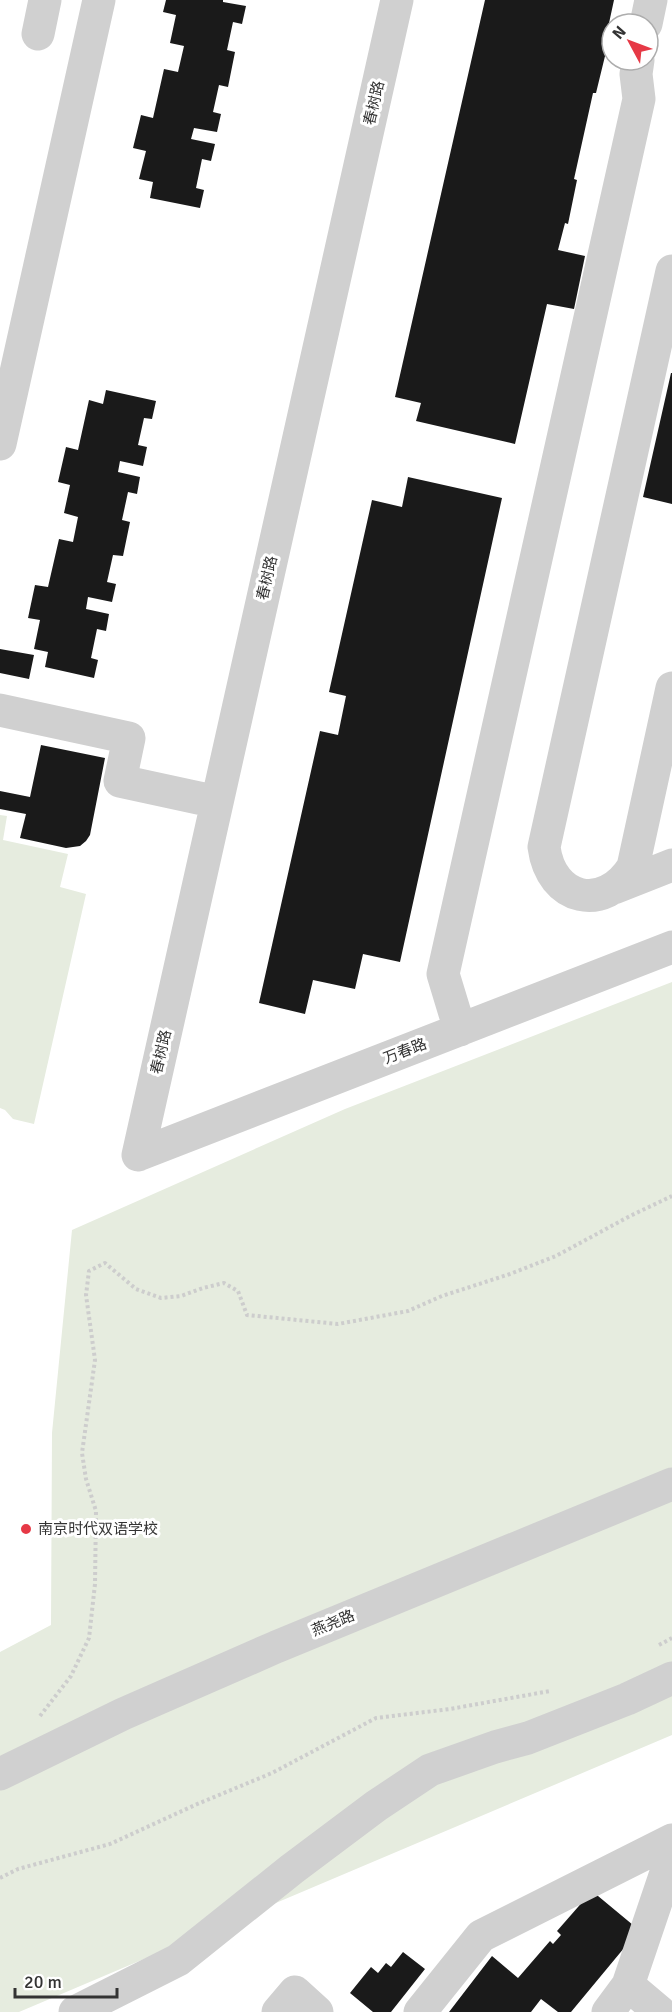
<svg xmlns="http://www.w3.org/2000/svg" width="672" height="2012" font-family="Signika,'Noto Sans SC',sans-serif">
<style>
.green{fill:#e6ecdf}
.building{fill:#1a1a1a}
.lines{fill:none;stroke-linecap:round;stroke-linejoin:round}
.path{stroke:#cdcdcd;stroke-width:4;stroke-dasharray:3 3;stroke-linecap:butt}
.minor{stroke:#d0d0d0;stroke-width:33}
.poi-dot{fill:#e63946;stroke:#fff;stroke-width:2}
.labels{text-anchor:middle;stroke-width:6;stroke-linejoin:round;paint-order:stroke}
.street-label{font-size:15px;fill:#333;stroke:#fff}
.poi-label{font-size:15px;fill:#333;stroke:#fff;text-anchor:start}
</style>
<rect width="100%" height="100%" fill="#fff"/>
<!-- green -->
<path class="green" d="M0,815L7,816L3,840L68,854L60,887L86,894L34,1124L13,1119L5,1110L0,1108Z
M672,982V1735L19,2012H0V1652L51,1625L52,1433L72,1230L345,1109Z"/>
<!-- building -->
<path class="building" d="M166,0H223V2L246,6L242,24L233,22L227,50L235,52L228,87L219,85L213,112L221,114L217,132L194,128L191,139L215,144L211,161L202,159L196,188L204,190L200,208L150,198L153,182L139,179L146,151L133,148L141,115L153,118L164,69L178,72L184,46L170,43L176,15L163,12Z
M485,0H614L603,51L606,52L596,93H593L574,179L577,180L568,224L565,223L558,250L585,256L574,309L547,304L515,444L416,421L421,403L395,397Z
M671,373H672V504L643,497Z
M106,390L156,401L152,419L144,418L138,445L147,447L143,466L120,461L118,472L140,477L137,494L128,492L122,520L130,522L123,556L113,555L107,582L116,584L112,602L88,597L86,609L109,614L106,631L97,629L91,658L98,660L94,678L45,667L48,652L34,649L40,620L28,618L35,585L48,587L59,539L73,542L78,517L64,513L70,485L58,482L66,447L78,450L89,400L103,404Z
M408,477L502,498L400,962L363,954L355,989L313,980L305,1014L259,1003L320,731L338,735L346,696L329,692L372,500L402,507Z
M0,649L34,655L29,679L0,673Z
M41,745L105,758L90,835L86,841L80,846L66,848L20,838L26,814L0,809V791L30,797Z
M592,1891L639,1930L571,2012H558L541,1999L531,2012H449L492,1956L518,1978L550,1941L553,1944L561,1935L557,1931Z
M403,1952L425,1969L391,2012H373L350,1993L371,1967L378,1973L386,1963L391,1967Z"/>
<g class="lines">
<!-- path -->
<path class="path" d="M659,1645L672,1638
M40,1716L71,1676L89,1638L95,1584L96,1511L86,1479L82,1453L95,1360L86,1295L89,1271L105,1263L136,1289L161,1298L181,1296L203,1288L224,1283L238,1291L247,1315L338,1324L408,1311L442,1296L510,1274L556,1256L630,1216L672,1196
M0,1878L18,1869L110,1844L195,1805L272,1773L376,1718L450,1709L550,1691"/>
<!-- minor -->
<path class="minor" d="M646,24L651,0
M38,34L45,0
M672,271L544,847C551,901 604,913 633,867L672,688
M0,444L99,0
M0,710L129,738L120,781L217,802
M614,888L672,865
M460,1030L443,974L639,99L636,74L638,60
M138,1155L397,0
M138,1155L672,947
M0,1774L123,1714L276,1647L672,1484
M628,1985L660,2012
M75,2012L178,1960L292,1869L376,1806L430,1770L495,1747L528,1738L627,1699L672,1678
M278,2012L295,1992L317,2012
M420,2012L481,1936L672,1840
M608,2012L628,1985L672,1855"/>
</g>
<!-- markers -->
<circle class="poi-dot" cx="26" cy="1529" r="6"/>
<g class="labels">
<!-- street labels -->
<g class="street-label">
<text transform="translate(374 103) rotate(-77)" y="5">春树路</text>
<text transform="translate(267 578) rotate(-77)" y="5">春树路</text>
<text transform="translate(405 1051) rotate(-21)" y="5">万春路</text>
<text transform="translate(161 1052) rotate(-77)" y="5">春树路</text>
<text transform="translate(333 1623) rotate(-22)" y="5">燕尧路</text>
</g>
<!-- poi labels -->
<g class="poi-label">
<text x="38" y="1534">南京时代双语学校</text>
</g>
</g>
<!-- north arrow -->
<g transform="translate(630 42) rotate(311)"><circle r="28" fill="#ffffff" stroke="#adadad" stroke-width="1.5"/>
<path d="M0-4.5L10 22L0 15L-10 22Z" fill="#e63946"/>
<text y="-9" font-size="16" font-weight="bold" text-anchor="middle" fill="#333333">N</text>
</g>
<!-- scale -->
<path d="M15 1988v9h102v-9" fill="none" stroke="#333333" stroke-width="3"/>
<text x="24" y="1988" font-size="18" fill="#333333" stroke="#ffffff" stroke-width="4.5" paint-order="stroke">20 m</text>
</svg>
